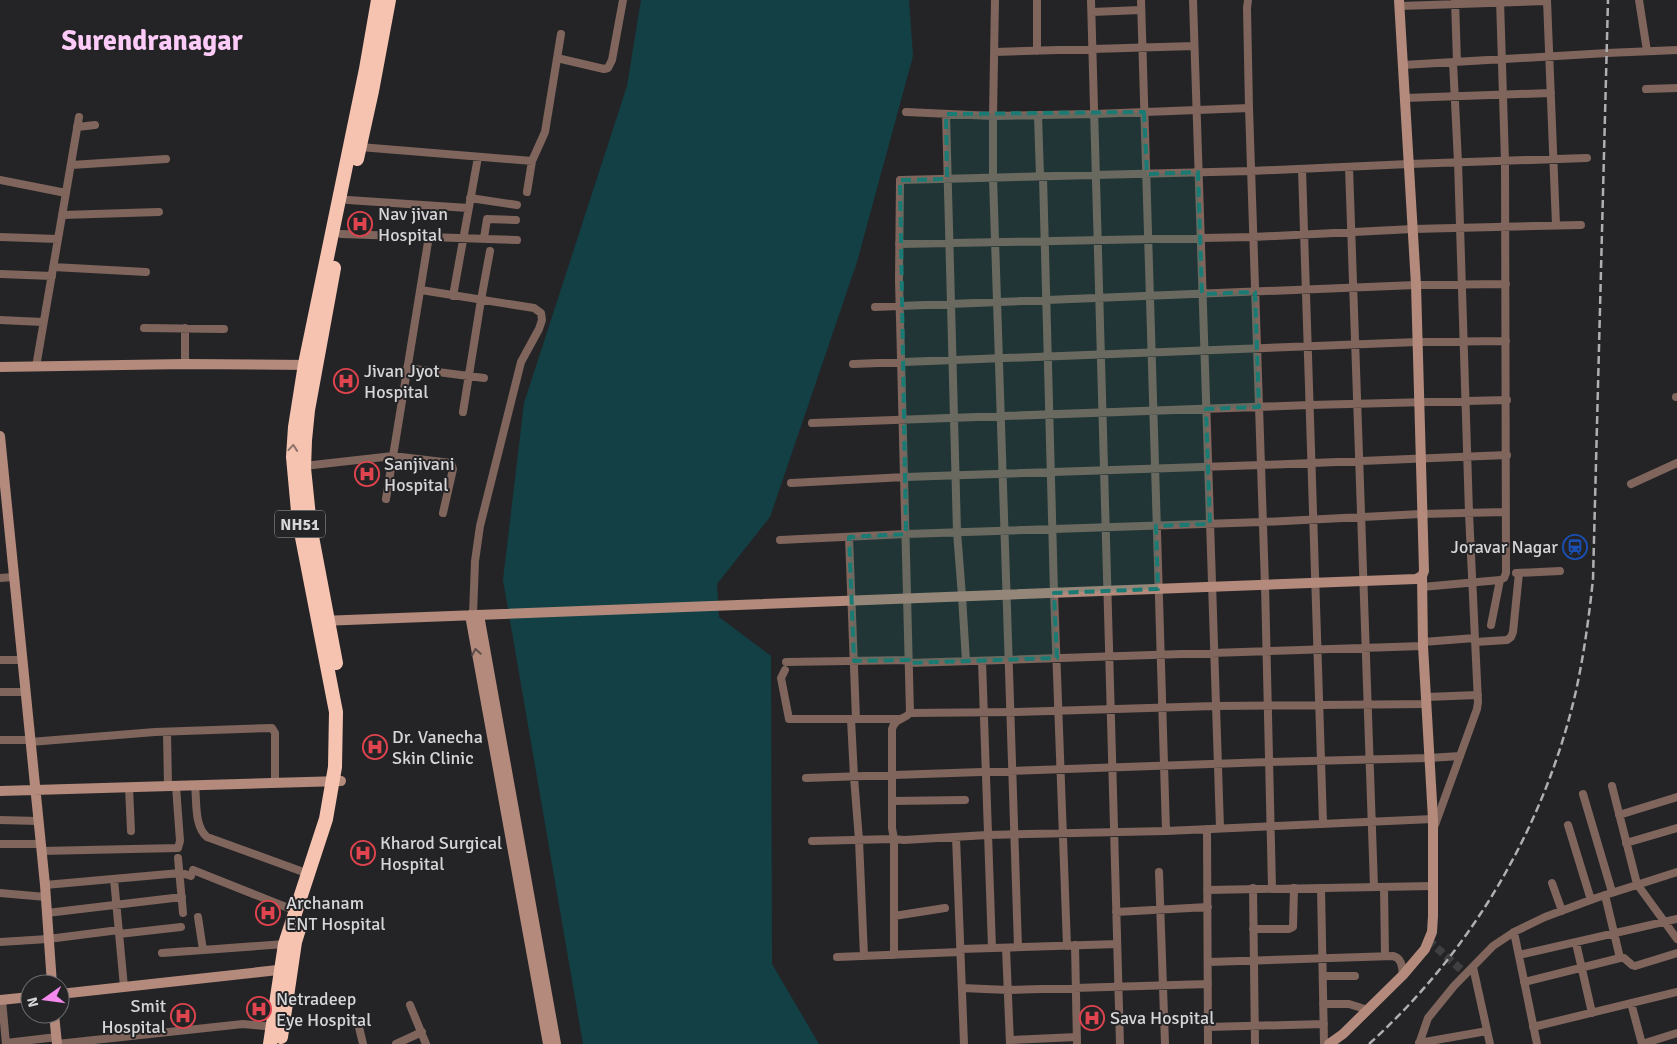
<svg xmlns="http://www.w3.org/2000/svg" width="1677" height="1044" font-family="Signika,sans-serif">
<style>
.water{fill:#124044}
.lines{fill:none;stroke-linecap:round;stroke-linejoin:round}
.street-tunnel{stroke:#3f3f42;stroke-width:8;stroke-dasharray:8 4;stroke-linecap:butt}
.street{stroke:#7f655c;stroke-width:8}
.secondary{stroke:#b38a7b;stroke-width:10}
.highway{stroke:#f7c3b1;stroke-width:14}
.rail{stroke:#afafb1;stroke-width:2.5;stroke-dasharray:8 4;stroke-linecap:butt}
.oneway{stroke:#8e746c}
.oneway2{stroke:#5d4d49}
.marked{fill:#197b73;fill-opacity:0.2;stroke:#197b73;stroke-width:4;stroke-dasharray:10 6;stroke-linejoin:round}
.labels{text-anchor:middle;stroke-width:4;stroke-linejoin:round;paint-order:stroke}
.shield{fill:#242427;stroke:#a1a1a3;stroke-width:1}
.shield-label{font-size:16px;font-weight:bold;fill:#d6d6d8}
.poi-label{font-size:18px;fill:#d6d6d8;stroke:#242427;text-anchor:start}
.town-label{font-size:28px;font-weight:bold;fill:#fccbf7;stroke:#242427}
</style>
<rect width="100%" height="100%" fill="#242427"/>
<!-- water -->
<path class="water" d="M641,0H909L913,56L857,262L770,517L717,584L719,617L771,656L772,964L819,1044H583L503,580L524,403L627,86Z"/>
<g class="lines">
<!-- street-tunnel -->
<path class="street-tunnel" d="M1428,940L1466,974"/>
<!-- street -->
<path class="street" d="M995,0L993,116V178L1018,947
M1037,0V51
M1091,0L1120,1044
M1141,0L1166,831
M1193,0L1220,828
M1248,0L1247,8L1249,108L1265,585L1272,888
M1455,0L1457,62
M1547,0L1556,225
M1639,0L1647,51
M1400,6L1547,1
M1092,12L1141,10
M994,52L1194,46
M557,58L604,69L608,68L612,60L623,0
M1403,65L1607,53L1677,50
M1646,89L1677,88
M1405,98L1551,93
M906,112L993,116L1094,114L1249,108
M946,114L957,532L962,596L966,661
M1038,115L1040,176
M77,127L95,125
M360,147L532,161L545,132L561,34
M71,165L166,159
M1349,167L1374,887
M1302,169L1323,823
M1043,176L1054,593L1067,946
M0,180L66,193
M527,192L532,161
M470,198L517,205
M348,200L468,208
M62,215L159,212
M341,234L517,240
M0,237L58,239
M484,238L487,219L516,220
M899,244L1253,237L1413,229L1581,225
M53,267L146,272
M0,274L52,276
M421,290L534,308L541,313L542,320L539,329L521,362L480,526L475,561L473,615
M453,296L478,157
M875,307L1416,285L1506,284
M0,320L43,322
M144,328L224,329
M185,364V328
M853,364L1417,342L1506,341
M36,367L79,117
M407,368L484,378
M1676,397H1677
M463,412L481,300L490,251
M812,423L1310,405L1507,400
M304,466L393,456L451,463L453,469L443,513
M791,483L905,477L1261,465L1507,455
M1631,484L1677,463
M386,499L429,236
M849,537L856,719
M780,540L906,534L1263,522L1421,514L1506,512
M1516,573L1560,571
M0,578L14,577
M1422,587L1500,580L1504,578L1506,573L1505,161L1500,0
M1491,625L1500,580
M1423,642L1475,638
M1475,642L1507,640L1511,637L1513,632L1519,573
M0,660H22
M982,661L992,948
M786,662L909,660
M909,663L1423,646
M785,670L781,678L789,719H899
M0,692H25
M1426,697L1478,695
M910,713L1015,712L1215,706L1426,704
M851,719L854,777L859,840L864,956
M167,732L168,786
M0,740H30
M30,742L155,732L272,728L275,733V783
M806,778L1269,762L1429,758L1460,756
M195,786C197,802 194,826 207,837L309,874
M1612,786L1637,884L1677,939
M129,787L131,831
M1583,794L1612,892
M893,801L965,800
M1619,815L1677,797
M1433,819L1166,831L987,835L904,840L894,839L892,828V729C895,718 904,720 910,713L899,280L900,180L1251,171L1409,164L1587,158
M0,820L38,821
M1435,825L1477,709L1478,702L1469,513L1458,162L1453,62
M1568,825L1591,900
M1207,829L1208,1044
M956,837L964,1044
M812,841L894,839V955
M1626,843L1677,828
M0,844H40
M41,851L178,848L180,841L176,786
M178,858L183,913
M193,870L296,911
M1159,872L1165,1044
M180,875L185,874L191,876
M114,879L124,987
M1552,883L1562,911
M45,885L180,873
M1384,887L1385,956
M1253,888L1255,1044
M1321,888L1324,1044
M1207,890L1433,886
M0,893L46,897
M1605,895L1620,958
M1116,912L1208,907
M47,913L182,897
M894,916L945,908
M198,917L203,950
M1253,929H1289L1293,927L1294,888
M1514,932L1537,1044
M119,934L181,927
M0,942L48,939L119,930
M1576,943L1592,1013
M1075,945L1077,1044
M1006,948L1010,1044
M960,949L1117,944
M162,953L285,944
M1519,955L1677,919
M837,957L960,952
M1208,962L1393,956C1402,958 1402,967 1403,975
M1473,967L1490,1044
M1323,976H1355
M1524,982L1620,958H1624L1632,965L1635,966L1677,953
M962,988L1008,990L1208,984
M2,1000L6,1044
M1631,1003L1642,1044
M1323,1004H1349L1368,1010
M410,1005L426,1044
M358,1023L363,1044
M1208,1027L1324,1024
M1533,1027L1677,992
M1010,1040L1077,1037
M6,1043L57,1037
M1419,1043L1487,1031
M57,1044L243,1024L274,1027
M396,1044L422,1032
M1419,1044L1428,1018L1454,986L1493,946L1514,932L1545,917L1596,898L1677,872
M1642,1044L1677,1033"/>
<!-- secondary -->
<path class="secondary" d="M0,367L185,364L311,365
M0,436L45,885L52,984
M470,615L548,1044
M479,615L556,1044
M321,621L1416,579L1422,576L1424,571L1416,285L1399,0
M0,791L341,781
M60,994L287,969
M0,1000L30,997
M54,1014L57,1044
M1329,1044L1343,1034L1403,975L1425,949L1432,932L1433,916V819L1423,646L1422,576"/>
<!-- highway -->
<path class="highway" d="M357,159L372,91L389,0
M334,268L308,410L305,440L304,468L310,526L336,663
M281,1037L295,942L300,926
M270,1044L285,944L326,819L335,767L336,712L299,522L293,457L295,427L305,364L366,69L378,0"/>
<!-- rail -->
<path class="rail" d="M1369,1044C1472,951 1545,826 1576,691C1584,654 1589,617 1593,579L1608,0"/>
</g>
<!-- one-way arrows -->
<defs><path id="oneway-chevron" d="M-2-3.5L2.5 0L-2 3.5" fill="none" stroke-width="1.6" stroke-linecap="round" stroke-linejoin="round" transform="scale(1.25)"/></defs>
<use class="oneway" href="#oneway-chevron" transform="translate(293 448) rotate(-85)"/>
<use class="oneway2" href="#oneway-chevron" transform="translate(476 652) rotate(-100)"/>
<!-- marked area -->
<path class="marked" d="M1144,112L1147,174L1198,172L1202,294L1255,292L1259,407L1206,409L1210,524L1156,526L1158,589L1054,593L1057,658L909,663V660L854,661L849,537L906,534L900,180L947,179L946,114Z"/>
<!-- icons -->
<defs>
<symbol id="hospital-ring" viewBox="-11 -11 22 22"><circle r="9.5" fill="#242427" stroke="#e0444e" stroke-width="1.5"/><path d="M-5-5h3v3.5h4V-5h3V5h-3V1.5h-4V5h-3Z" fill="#e0444e"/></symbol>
<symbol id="station-ring" viewBox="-11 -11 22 22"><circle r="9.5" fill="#242427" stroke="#1a4fb4" stroke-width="1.5"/><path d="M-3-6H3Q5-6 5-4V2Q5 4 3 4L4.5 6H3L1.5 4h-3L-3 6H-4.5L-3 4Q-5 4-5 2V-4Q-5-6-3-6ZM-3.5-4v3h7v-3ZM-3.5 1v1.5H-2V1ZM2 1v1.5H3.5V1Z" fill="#1a4fb4"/></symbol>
</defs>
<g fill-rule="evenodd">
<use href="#hospital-ring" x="346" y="210" width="28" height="28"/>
<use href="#hospital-ring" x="332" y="367" width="28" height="28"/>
<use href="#hospital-ring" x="353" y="460" width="28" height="28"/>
<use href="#station-ring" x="1561" y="533" width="28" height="28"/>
<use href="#hospital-ring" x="361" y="733" width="28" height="28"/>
<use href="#hospital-ring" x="349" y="839" width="28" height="28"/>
<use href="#hospital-ring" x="254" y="899" width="28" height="28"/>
<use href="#hospital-ring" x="245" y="995" width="28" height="28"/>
<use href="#hospital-ring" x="169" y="1002" width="28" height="28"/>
<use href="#hospital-ring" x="1078" y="1004" width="28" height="28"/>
</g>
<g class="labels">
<!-- shield labels -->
<rect class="shield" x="275" y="510.5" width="50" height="27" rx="4"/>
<g class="shield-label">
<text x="300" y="530">NH51</text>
</g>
<!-- poi labels -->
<g class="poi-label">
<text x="378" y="220">Nav jivan<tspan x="378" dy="21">Hospital</tspan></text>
<text x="364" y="377">Jivan Jyot<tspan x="364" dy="21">Hospital</tspan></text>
<text x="384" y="470">Sanjivani<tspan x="384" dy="21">Hospital</tspan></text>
<text x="1558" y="553" text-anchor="end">Joravar Nagar</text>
<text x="392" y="743">Dr. Vanecha<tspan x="392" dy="21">Skin Clinic</tspan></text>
<text x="380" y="849">Kharod Surgical<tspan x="380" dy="21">Hospital</tspan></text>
<text x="286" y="909">Archanam<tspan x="286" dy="21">ENT Hospital</tspan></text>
<text x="276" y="1005">Netradeep<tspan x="276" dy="21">Eye Hospital</tspan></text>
<text x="166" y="1012" text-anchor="end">Smit<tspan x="166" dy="21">Hospital</tspan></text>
<text x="1110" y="1024">Sava Hospital</text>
</g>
<!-- town labels -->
<g class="town-label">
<text x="152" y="50">Surendranagar</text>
</g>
</g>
<!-- north arrow -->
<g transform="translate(45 999) rotate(256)"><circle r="24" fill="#242427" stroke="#6b6b6e"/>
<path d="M0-4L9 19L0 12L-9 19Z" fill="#f589ee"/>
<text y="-8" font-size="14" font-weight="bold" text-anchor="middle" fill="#d6d6d8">N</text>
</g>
</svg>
